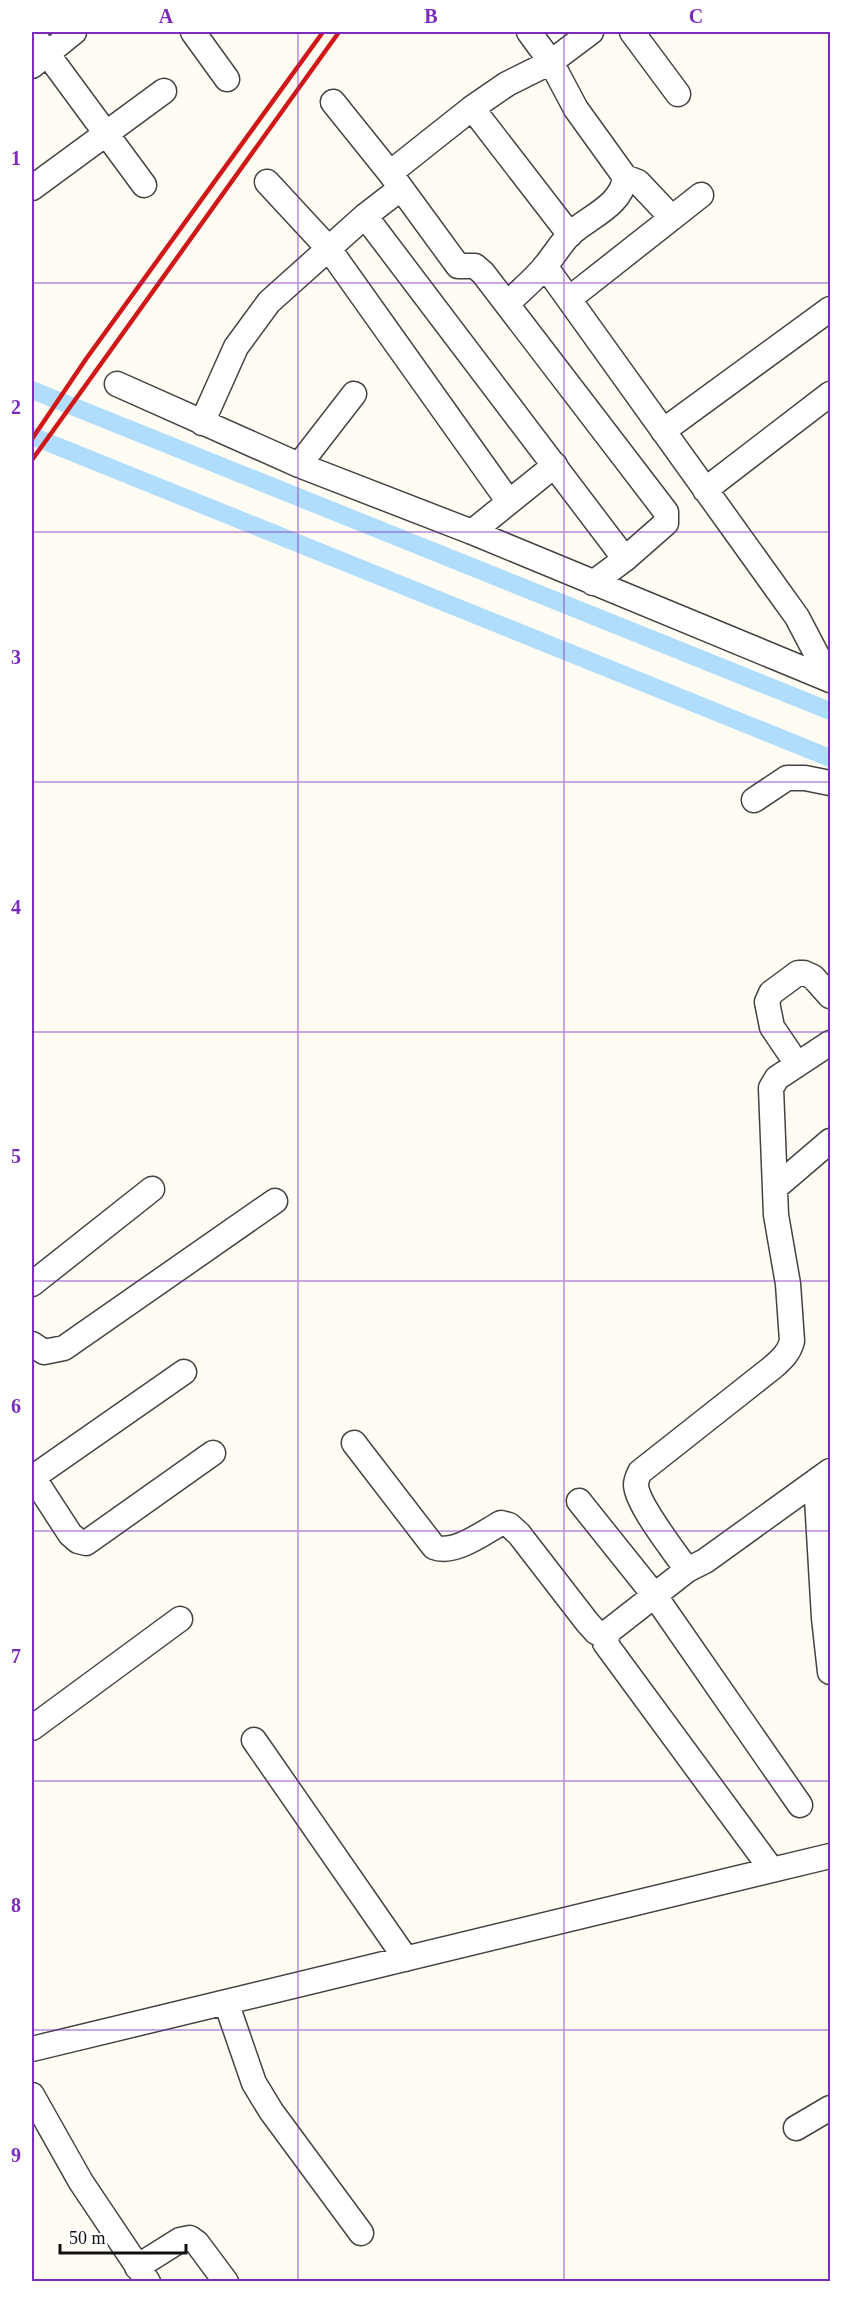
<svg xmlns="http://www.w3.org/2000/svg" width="862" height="2313" font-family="'Times New Roman',serif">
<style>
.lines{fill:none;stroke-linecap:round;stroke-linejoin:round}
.canal{stroke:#b1ddfc;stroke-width:18}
.minor-casing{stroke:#434343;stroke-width:27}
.minor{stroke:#fff;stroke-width:24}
.rail{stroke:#d01819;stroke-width:4.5}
.grid{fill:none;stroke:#7b2cbf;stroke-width:1.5;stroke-opacity:0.55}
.neatline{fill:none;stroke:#7b2cbf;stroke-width:2}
.grid-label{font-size:20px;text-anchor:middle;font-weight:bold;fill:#7b2cbf}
</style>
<rect width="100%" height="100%" fill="#fffdf3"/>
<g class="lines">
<!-- canal -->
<path class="canal" d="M32,390L830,711
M32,436L830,758"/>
<defs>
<path id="minor" d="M193,32L227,79
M632,32L678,94
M32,33L144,185
M32,66L74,32
M333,102L390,173L458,266H475L483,273L666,512V523L625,559
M472,108L570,235
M390,173L472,108L507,84L551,62L591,32
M625,177L638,182L672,218
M267,182L329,249L509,502
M32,188L164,91
M365,216L625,559L593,583
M545,266L797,617L830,680
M569,299L701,195
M507,304C520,291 535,279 546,265C554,255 561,244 569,235C588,217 622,206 625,177L576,109L551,62L529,32
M117,384L299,465L472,532L830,680
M202,423L236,347L269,302L365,216L400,189
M663,431L830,309
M299,465L354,394
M705,490L830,394
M472,532L555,465
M754,800L787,778H805L830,783
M797,1064L772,1027L767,1002L771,993L798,973H804L813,977L830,996
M775,1188L830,1141
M32,1284L152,1189
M32,1344L44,1352L64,1348L275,1201
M354,1443L434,1547C454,1555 483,1533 501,1523L509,1525L519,1534L587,1622L596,1632L607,1638
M33,1477L70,1534L78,1541L86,1543L213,1453
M32,1478L184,1372
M816,1481L824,1618L830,1672
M579,1501L655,1596L800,1805
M687,1570C675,1552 637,1505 636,1485C636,1480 638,1476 640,1472L773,1367C782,1359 789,1353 792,1341L788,1284L776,1215L771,1088L777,1078L830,1043
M32,1728L180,1619
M254,1740L406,1959
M772,1870L605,1643L609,1631L687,1570L705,1561L830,1471
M226,2002L254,2083L271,2111L361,2233
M32,2049L830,1856
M32,2095L81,2182L148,2282
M796,2128L830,2108
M137,2267L180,2240L190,2238L197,2243L226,2282"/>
</defs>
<!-- minor casing -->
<use href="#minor" class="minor-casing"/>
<!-- minor -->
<use href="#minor" class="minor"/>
<!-- rail -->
<path class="rail" d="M32,439L86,359L323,32
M32,460L339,32"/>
</g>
<!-- grid -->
<path class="grid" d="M298,32V2282M564,32V2282M32,283H830M32,532H830M32,782H830M32,1032H830M32,1281H830M32,1531H830M32,1781H830M32,2030H830"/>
<!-- border -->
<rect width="862" height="2313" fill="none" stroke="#ffffff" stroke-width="66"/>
<!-- scale -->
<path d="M60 2244v9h126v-9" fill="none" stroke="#101010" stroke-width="3"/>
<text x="69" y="2244" font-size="18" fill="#101010" stroke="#ffffff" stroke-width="4.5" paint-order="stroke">50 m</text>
<rect x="33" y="33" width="796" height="2247" class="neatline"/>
<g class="grid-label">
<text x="166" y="23">A</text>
<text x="431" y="23">B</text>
<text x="696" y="23">C</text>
<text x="16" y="165">1</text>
<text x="16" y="414">2</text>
<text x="16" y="664">3</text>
<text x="16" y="914">4</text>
<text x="16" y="1163">5</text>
<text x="16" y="1413">6</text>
<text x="16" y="1663">7</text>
<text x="16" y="1912">8</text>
<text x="16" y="2162">9</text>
</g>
</svg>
